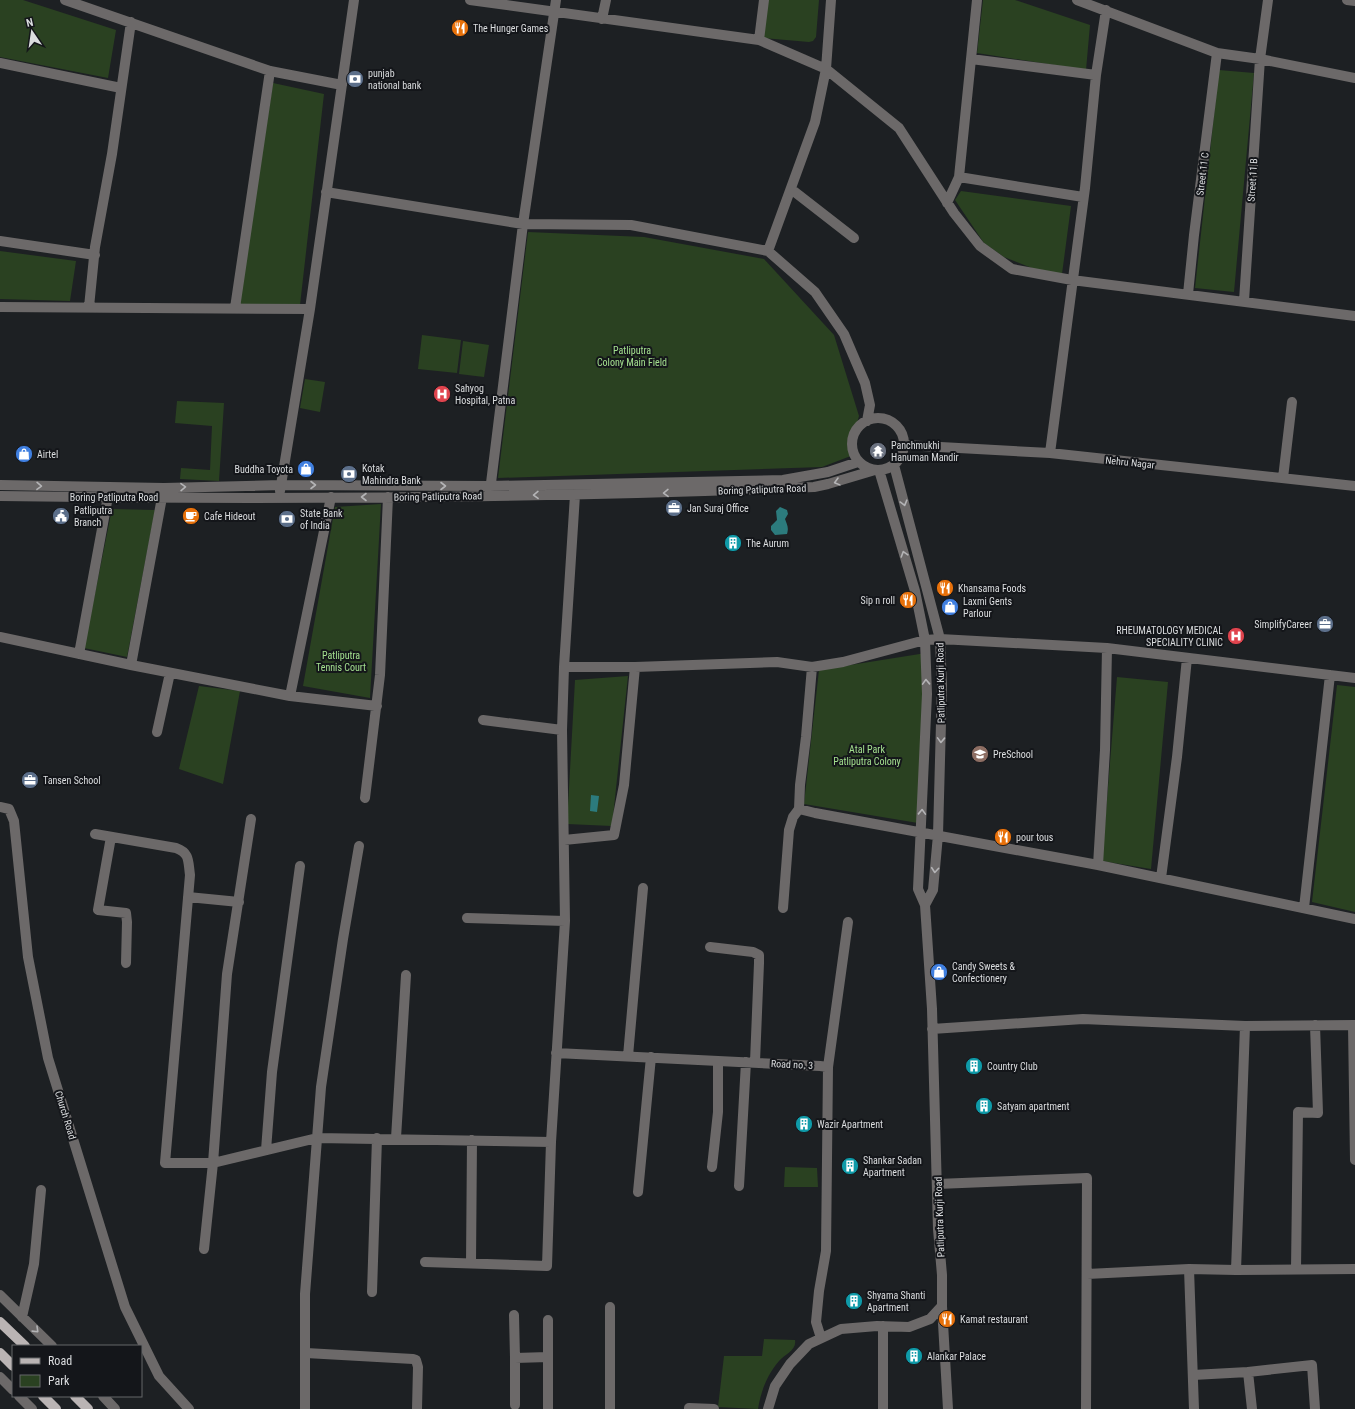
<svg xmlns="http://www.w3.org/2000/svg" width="1355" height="1409" font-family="'Roboto Condensed',sans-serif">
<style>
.green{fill:#2a4121}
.water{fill:#2c7b7d}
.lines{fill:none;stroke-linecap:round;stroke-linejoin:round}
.minor{stroke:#6c6969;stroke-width:10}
.major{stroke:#bab4b4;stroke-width:10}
.oneway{stroke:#b4b4b6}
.labels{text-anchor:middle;stroke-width:4;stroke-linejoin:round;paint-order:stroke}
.poi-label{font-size:10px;fill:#dbdddf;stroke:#14161a;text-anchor:start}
.street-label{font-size:10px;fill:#dbdddf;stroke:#14161a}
.park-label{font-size:10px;fill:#a4e08f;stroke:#14161a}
</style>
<rect width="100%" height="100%" fill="#1d2023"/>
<!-- green -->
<path class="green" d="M0,0H23L116,30L108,78L0,57Z
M767,0H819L816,37L813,41L809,42L763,38Z
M983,0H1015L1090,25L1086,70L977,53Z
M1219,70L1254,73L1234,292L1195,288Z
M273,83L324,94L300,305L239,304Z
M961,191L1071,206L1062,274L1037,270L1004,257L984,243L955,200Z
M528,232L644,237L764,259L834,335L859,416L853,438L856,454L822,467L498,478Z
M0,251L76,261L70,301L0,299Z
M422,335L461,340L457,373L418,369Z
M463,341L489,345L484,377L459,374Z
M305,379L325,382L320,412L300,408Z
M177,401L224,403L219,481L180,479L181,468L210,470L212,426L175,423Z
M381,504L370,698L303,686L335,507Z
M112,509L155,510L127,657L84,648Z
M926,653L924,824L804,804L819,670Z
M628,676L612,826L567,824L575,680Z
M1117,677L1168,682L1151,869L1102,861Z
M1337,685L1355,687V912L1312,902Z
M199,686L240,691L223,784L179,769Z
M785,1167L817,1168L818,1187H784Z
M764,1339L795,1340C797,1350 785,1354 779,1361C767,1375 761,1391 758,1409L718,1407L724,1356H762Z"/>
<!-- water -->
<path class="water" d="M780,507L787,510L788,514L785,519C787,525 789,527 787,534L775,535L771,530V526L777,520L776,511Z
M591,795L599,796L597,812L590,811Z"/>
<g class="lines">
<!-- minor -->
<path class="minor" d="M65,0L270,71L342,85
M470,0L759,40L826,69L899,128L954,213L980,246L1012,269L1072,280L1355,316
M1077,0L1217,53L1260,59L1355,78
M1347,0L1355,1
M602,19L606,0
M759,40L764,0
M971,59L1096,75
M0,63L121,88
M959,177L1083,197
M791,189L854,238
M326,192L523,224L631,225L768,251L815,292L844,334L865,383L870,405L867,421
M947,203L959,177L977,0
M0,241L95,255
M768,251L815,122L826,69L831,0
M1188,294L1194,235L1217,53
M1244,301L1260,59L1268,0
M0,307L310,309
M89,307L95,247L112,154L131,22
M235,308L270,71
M852 444a26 26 0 1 1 52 0a26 26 0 1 1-52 0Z
M904,445L1050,453L1355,486
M1050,453L1085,188L1096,75L1106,10
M894,465L940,639L942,685L938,835L933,890L925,905
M1283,478L1292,402
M0,485L164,488L281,485L490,486L783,480L828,472L858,462
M280,491L310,309L354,0
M490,491L523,224L556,0
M0,496C271,500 543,498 814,487L828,484L875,470
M0,637L131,665L290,696L377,706
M79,654L109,491
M131,665L163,492
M564,667H635L777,662L812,667L843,662L925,640L940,639L1107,648L1355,678
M290,696L331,497
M483,720L562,730
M157,732L170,673
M365,798L380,675L388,497
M0,807L9,809L14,821L28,957L48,1058L125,1307L159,1376L189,1409
M799,809L815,813L1098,865L1355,919
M95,834L176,848C190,853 188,861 190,875L165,1163H213L317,1138L551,1142
M111,837L98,910L126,913L127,922L126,963
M564,840L614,835L624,785L635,667
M1098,865L1105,750L1107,648
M1161,878L1177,757L1187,658
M188,897L239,902
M783,908L789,830L793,817L799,809L800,785L806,737L812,667
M1304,908L1330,675
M467,918L565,921
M710,947L753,952L759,955V963L755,1062
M1353,1025L1355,1160
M932,1029L1083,1019L1245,1026L1355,1025
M556,1053L820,1066L828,1067L826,1251L819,1291L816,1322L821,1338
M628,1056L643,888
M828,1067L848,922
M396,1138L406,975
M266,1150L272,1072L300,866
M712,1167L718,1112V1061
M937,1184L1087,1178L1086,1409
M739,1186L746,1062
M638,1192L651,1057
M204,1249L213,1163L227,974L251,819
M425,1262L547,1266L551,1142L565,921L562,730L564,667L575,495
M471,1263L472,1140
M1189,1269L1194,1409
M1296,1269L1298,1112L1318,1113L1315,1025
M1236,1270L1245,1026
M1087,1274L1189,1269L1236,1270L1355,1269
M372,1292L377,1138
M0,1295L52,1346
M942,1306L948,1409
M514,1315L515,1358
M22,1317L34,1264L41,1190
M306,1353L413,1359L416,1360L418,1367L417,1409
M1248,1372L1312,1365L1315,1409
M1193,1375L1248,1372L1252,1409
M0,1377L13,1390
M19,1396L32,1409
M103,1396L115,1409
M515,1405V1358L548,1357
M689,1408L714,1409
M305,1409V1294L321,1087L343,939L359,846
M548,1409V1320
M610,1409V1307
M768,1409L775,1386L790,1364L809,1344L841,1329L877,1326L909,1327L930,1319L942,1306V1275L938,1229L932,1009L925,905L918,889L927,694L925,640L915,591L879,470
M883,1409V1326"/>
<!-- major -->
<path class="major" d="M0,1322L25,1346
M0,1353L13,1366
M43,1396L56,1409
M75,1396L88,1409"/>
</g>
<!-- one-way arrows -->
<defs><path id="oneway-chevron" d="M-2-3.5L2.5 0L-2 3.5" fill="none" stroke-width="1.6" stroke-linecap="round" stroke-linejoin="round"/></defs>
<g class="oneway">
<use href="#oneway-chevron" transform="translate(837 482) rotate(165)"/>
<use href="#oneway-chevron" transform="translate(313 485)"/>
<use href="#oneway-chevron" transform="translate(39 486) rotate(1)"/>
<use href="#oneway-chevron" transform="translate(443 486)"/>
<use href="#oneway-chevron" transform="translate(183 487) rotate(-1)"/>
<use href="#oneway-chevron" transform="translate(666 493) rotate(179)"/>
<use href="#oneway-chevron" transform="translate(536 495) rotate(179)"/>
<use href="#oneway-chevron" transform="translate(364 497) rotate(-180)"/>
<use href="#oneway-chevron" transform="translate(904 503) rotate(75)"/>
<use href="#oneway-chevron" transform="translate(904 554) rotate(-107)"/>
<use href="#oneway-chevron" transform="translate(926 682) rotate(-92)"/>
<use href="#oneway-chevron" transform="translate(941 740) rotate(92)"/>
<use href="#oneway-chevron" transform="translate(922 812) rotate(-88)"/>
<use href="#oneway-chevron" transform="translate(935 870) rotate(95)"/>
<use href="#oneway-chevron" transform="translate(36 1330) rotate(44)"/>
</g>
<!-- icons -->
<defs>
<symbol id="restaurant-disc" viewBox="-11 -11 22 22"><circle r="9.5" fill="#e8710a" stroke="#14161a"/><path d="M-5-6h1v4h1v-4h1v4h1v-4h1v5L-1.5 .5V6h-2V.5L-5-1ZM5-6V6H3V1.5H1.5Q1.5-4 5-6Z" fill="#fff"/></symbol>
<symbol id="bank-disc" viewBox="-11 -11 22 22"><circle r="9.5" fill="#5c6f8a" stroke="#14161a"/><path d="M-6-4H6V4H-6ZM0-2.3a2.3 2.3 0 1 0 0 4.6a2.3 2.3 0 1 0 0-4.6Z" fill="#fff"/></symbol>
<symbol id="hospital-disc" viewBox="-11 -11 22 22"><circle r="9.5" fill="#e0444e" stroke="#14161a"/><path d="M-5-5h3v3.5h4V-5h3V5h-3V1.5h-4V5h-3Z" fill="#fff"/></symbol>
<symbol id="temple-disc" viewBox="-11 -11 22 22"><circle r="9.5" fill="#6b7280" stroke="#14161a"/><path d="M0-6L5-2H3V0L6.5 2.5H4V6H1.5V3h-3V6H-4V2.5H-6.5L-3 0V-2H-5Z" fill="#fff"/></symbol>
<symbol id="shop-disc" viewBox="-11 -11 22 22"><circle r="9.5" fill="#3f7fe0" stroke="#14161a"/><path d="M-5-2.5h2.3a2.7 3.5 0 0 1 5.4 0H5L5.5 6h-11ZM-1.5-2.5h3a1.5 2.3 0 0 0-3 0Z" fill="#fff"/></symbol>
<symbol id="office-disc" viewBox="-11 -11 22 22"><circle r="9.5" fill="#5c6f8a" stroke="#14161a"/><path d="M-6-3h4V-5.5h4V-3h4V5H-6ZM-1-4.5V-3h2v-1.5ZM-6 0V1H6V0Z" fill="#fff"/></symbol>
<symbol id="civic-disc" viewBox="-11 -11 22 22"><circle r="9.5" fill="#5c6f8a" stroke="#14161a"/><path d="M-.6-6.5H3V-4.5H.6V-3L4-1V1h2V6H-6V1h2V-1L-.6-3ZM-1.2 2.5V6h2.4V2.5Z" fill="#fff"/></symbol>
<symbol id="cafe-disc" viewBox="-11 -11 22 22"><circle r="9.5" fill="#e8710a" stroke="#14161a"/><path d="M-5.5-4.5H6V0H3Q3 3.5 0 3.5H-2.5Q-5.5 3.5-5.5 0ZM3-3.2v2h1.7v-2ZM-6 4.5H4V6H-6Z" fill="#fff"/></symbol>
<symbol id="building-disc" viewBox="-11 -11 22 22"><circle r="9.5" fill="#0f9aa8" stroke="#14161a"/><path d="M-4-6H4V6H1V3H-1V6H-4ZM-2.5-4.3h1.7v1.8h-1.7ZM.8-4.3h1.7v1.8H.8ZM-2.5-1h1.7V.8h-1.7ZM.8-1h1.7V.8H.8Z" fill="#fff"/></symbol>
<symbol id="school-disc" viewBox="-11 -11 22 22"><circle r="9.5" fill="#8d6e63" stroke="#14161a"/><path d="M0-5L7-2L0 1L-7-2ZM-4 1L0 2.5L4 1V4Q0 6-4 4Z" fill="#fff"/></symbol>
</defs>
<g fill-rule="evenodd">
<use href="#restaurant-disc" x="450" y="18" width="20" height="20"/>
<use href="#bank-disc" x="345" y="69" width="20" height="20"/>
<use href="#hospital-disc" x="432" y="384" width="20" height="20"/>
<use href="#temple-disc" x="868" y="441" width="20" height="20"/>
<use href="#shop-disc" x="14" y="444" width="20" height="20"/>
<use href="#shop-disc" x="296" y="459" width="20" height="20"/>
<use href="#bank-disc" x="339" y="464" width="20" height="20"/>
<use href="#office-disc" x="664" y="498" width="20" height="20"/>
<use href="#civic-disc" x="51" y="506" width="20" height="20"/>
<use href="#cafe-disc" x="181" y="506" width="20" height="20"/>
<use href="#bank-disc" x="277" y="509" width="20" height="20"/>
<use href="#building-disc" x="723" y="533" width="20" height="20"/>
<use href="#restaurant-disc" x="935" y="578" width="20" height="20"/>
<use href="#restaurant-disc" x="898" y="590" width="20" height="20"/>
<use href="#shop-disc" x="940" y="597" width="20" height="20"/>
<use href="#office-disc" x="1315" y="614" width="20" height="20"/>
<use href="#hospital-disc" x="1226" y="626" width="20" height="20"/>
<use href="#school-disc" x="970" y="744" width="20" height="20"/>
<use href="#office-disc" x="20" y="770" width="20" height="20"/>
<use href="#restaurant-disc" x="993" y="827" width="20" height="20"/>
<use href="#shop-disc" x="929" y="962" width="20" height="20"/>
<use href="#building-disc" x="964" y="1056" width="20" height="20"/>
<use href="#building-disc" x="974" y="1096" width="20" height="20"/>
<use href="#building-disc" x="794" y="1114" width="20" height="20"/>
<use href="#building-disc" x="840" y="1156" width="20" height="20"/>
<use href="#building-disc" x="844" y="1291" width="20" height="20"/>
<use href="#restaurant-disc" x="937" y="1309" width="20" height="20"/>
<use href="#building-disc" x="904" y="1346" width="20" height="20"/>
</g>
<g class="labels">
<!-- poi labels -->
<g class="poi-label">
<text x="473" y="32">The Hunger Games</text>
<text x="368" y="77">punjab<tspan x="368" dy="12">national bank</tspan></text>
<text x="455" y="392">Sahyog<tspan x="455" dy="12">Hospital, Patna</tspan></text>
<text x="891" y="449">Panchmukhi<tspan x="891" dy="12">Hanuman Mandir</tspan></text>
<text x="37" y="458">Airtel</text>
<text x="362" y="472">Kotak<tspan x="362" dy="12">Mahindra Bank</tspan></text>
<text x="293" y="473" text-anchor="end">Buddha Toyota</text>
<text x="687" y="512">Jan Suraj Office</text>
<text x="74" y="514">Patliputra<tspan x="74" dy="12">Branch</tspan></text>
<text x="300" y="517">State Bank<tspan x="300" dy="12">of India</tspan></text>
<text x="204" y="520">Cafe Hideout</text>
<text x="746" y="547">The Aurum</text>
<text x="958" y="592">Khansama Foods</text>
<text x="895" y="604" text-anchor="end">Sip n roll</text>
<text x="963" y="605">Laxmi Gents<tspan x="963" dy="12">Parlour</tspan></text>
<text x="1312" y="628" text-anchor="end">SimplifyCareer</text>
<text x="1223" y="634" text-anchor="end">RHEUMATOLOGY MEDICAL<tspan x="1223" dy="12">SPECIALITY CLINIC</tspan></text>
<text x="993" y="758">PreSchool</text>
<text x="43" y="784">Tansen School</text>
<text x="1016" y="841">pour tous</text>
<text x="952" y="970">Candy Sweets &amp;<tspan x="952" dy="12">Confectionery</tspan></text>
<text x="987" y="1070">Country Club</text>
<text x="997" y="1110">Satyam apartment</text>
<text x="817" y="1128">Wazir Apartment</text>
<text x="863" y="1164">Shankar Sadan<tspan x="863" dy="12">Apartment</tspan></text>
<text x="867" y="1299">Shyama Shanti<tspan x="867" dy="12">Apartment</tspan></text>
<text x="960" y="1323">Kamat restaurant</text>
<text x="927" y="1360">Alankar Palace</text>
</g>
<!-- street labels -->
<g class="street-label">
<text transform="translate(1202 174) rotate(-83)" y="4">Street 11 C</text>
<text transform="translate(1252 180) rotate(-86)" y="4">Street 11 B</text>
<text transform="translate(1130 462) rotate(6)" y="4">Nehru Nagar</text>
<text transform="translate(762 489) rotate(-2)" y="4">Boring Patliputra Road</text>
<text transform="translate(438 496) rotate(-1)" y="4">Boring Patliputra Road</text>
<text x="114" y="501">Boring Patliputra Road</text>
<text transform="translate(940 683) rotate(-91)" y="4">Patliputra Kurji Road</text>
<text transform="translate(792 1064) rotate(3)" y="4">Road no. 3</text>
<text transform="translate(66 1115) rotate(73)" y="4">Church Road</text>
<text transform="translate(939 1217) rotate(-92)" y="4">Patliputra Kurji Road</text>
</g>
<!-- park labels -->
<g class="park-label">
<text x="632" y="354">Patliputra<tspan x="632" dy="12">Colony Main Field</tspan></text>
<text x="341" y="659">Patliputra<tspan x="341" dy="12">Tennis Court</tspan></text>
<text x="867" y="753">Atal Park<tspan x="867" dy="12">Patliputra Colony</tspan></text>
</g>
</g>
<!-- legend -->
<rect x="12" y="1345" width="130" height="52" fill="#14161a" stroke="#646669"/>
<rect x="20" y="1358" width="20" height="6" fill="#bab4b4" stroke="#646669"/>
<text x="48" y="1365" font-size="12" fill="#dbdddf">Road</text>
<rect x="20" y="1375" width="20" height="12" fill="#2a4121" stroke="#646669"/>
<text x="48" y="1385" font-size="12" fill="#dbdddf">Park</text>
<!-- north arrow -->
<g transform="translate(32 32) rotate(347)" stroke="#14161a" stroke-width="3" paint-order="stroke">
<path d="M0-3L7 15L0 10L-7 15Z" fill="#dbdddf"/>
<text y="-6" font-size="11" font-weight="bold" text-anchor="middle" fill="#dbdddf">N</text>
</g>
</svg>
